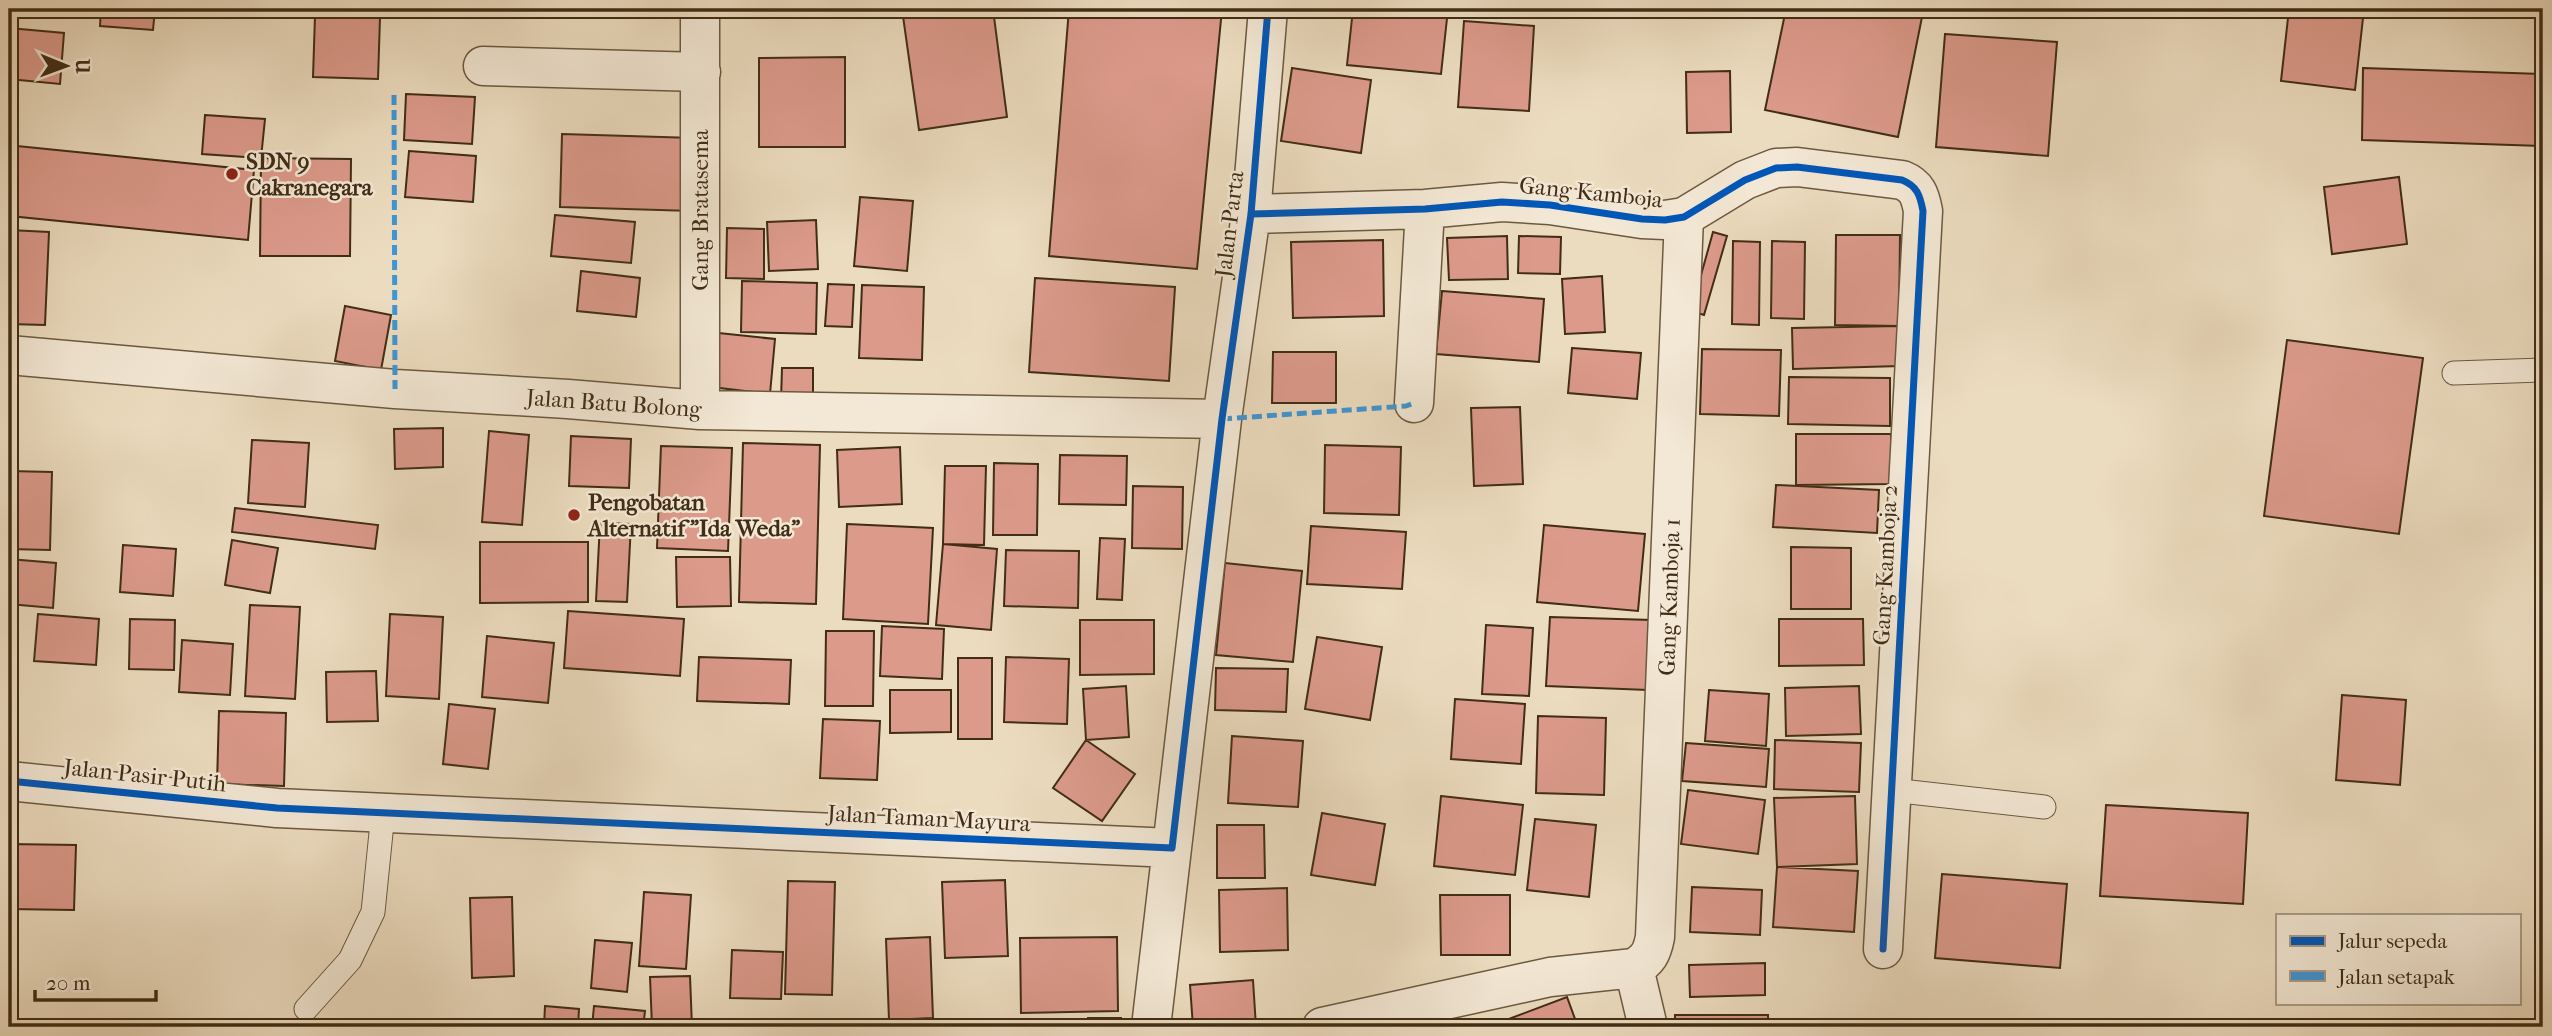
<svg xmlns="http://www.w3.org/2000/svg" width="2552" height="1036" font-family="'IM FELL French Canon',serif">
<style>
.building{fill:#dc9a8b;stroke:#412d16;stroke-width:2}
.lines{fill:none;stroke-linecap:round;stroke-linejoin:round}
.service-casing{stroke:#6c5940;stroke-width:25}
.minor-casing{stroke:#6c5940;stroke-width:41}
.service{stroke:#f3e8d5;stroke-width:23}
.minor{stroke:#f3e8d5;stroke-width:38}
.quiet{stroke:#3f96d4;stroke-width:5;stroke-dasharray:10 5;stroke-linecap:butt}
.cycleway-casing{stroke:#f3e8d5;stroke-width:11}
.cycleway{stroke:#0057b8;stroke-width:7}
.poi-dot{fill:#8f2418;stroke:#f3e8d5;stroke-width:2.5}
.labels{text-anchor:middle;stroke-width:5;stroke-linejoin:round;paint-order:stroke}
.poi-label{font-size:23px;font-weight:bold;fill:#412d16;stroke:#f3e8d5;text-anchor:start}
.street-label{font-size:23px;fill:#412d16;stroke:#f3e8d5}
</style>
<rect width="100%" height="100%" fill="#ecdcbf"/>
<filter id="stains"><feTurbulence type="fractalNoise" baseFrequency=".00286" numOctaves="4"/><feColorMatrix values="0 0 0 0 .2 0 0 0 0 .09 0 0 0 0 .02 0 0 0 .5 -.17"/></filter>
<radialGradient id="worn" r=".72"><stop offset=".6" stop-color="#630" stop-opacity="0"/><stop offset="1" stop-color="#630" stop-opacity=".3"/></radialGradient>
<!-- building -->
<path class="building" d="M101,9H155L153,30L100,26Z
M902,9H993L1007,117L919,130Z
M1069,9H1222L1197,269L1049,256Z
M1353,9H1448L1441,74L1347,65Z
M1786,9H1883L1922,17L1898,137L1765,110Z
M2289,9H2364L2355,90L2281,81Z
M315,16L380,18L378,79L313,77Z
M1464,21L1534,26L1529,111L1458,107Z
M9,28L64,33L60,84L9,79Z
M1945,34L2057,42L2048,156L1936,147Z
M845,57V147H759V58Z
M1292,68L1371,80L1361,153L1281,141Z
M2363,68L2543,74V146L2362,140Z
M1730,71L1731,132L1687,133L1686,72Z
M406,94L475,97L472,144L404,140Z
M205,115L265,119L261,158L202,154Z
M562,134L694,138L692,211L560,207Z
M17,146L254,170L248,240L10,216Z
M409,151L476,156L473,202L405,197Z
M261,158L351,159L350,256H260Z
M2399,177L2407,244L2332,254L2324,187Z
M860,197L913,201L907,271L854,266Z
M555,215L635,222L631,263L551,256Z
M816,220L818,269L769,271L767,222Z
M727,228L764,229V279L726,278Z
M9,230L49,232L45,325L9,324Z
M1713,232L1727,236L1704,315L1691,311Z
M1836,235H1900L1899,326L1835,325Z
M1507,236L1508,279L1449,280L1447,238Z
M1519,236L1561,237L1560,274L1518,273Z
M1383,240L1384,316L1293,318L1291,242Z
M1733,241L1760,242L1759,325L1732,324Z
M1772,241L1805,242L1804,319L1771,318Z
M581,271L640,278L636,317L577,311Z
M1602,276L1605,332L1565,334L1562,279Z
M1035,278L1175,287L1169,381L1029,372Z
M742,281L817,283L816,334L741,332Z
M828,284L854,285L852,327L825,326Z
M862,285L924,287L922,360L859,358Z
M1442,291L1544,299L1539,362L1436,354Z
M345,306L391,315L381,370L335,361Z
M1899,326L1900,366L1793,369L1792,328Z
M709,332L775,339L770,394L703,386Z
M2287,340L2423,358L2399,534L2264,516Z
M1572,348L1641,353L1637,399L1568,393Z
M1702,349L1781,350L1779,416L1700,414Z
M1273,352H1336V403H1272Z
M782,368H813V400H781Z
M1789,377L1890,378V426L1788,424Z
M1520,407L1523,484L1474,486L1471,408Z
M443,428V467L395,469L394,429Z
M489,431L529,435L522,525L482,522Z
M1796,434H1891V484L1796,485Z
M571,436L631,439L629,488L569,486Z
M252,440L309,443L305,507L248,503Z
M743,443L820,445L816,604L739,602Z
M1325,445L1401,447L1399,515L1324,513Z
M661,446L732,448L728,551L657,548Z
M900,447L902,504L839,507L837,450Z
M1060,455L1127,456L1126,505L1059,504Z
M994,463L1038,464L1037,535H993Z
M945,466H986L984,545L943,544Z
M9,471L52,472L50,550L9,549Z
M1776,485L1879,490L1877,533L1773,527Z
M1133,486L1183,487L1182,549L1132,548Z
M235,508L378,525L375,549L232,532Z
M600,523L631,524L627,602L596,601Z
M847,524L933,528L928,624L843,619Z
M1544,525L1645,534L1638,611L1537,602Z
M1311,526L1406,532L1402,589L1307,584Z
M1100,538L1125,539L1122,600L1097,599Z
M232,540L278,548L270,593L225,585Z
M480,542H588V602L480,603Z
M943,544L997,549L991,630L936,625Z
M123,545L176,549L173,596L120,592Z
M1791,547L1851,548V609H1791Z
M1006,550L1079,551L1078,608L1004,606Z
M676,557H730L731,606L677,607Z
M9,559L56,563L53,608L9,604Z
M1225,563L1302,571L1293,662L1216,655Z
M250,605L300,607L295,699L245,696Z
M568,611L684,619L680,676L564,668Z
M38,614L99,619L96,665L34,661Z
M390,614L443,617L439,699L386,696Z
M1550,617L1652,620L1648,690L1546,686Z
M130,619L175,620L174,670L129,669Z
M1779,619H1863L1864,665L1779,666Z
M1080,620H1154V674L1080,675Z
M1486,625L1533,628L1529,696L1482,694Z
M882,626L944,629L942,679L880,676Z
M826,631H874L873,706H825Z
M487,636L554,643L548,703L482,697Z
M1317,637L1382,647L1370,720L1305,709Z
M182,640L233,644L230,695L179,692Z
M699,657L791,660L789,704L697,701Z
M1006,657L1069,659L1067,724L1004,722Z
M958,658H992V739H958Z
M1216,668L1288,669L1286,712L1215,710Z
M376,671L378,721L327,722L326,672Z
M1126,686L1129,737L1086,740L1083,689Z
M1859,686L1861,734L1786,736L1785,688Z
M890,690H951V732L890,733Z
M1709,690L1769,694L1766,746L1705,741Z
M2342,695L2406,700L2400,785L2336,780Z
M1455,699L1525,704L1521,764L1451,759Z
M449,704L495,709L488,769L443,764Z
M219,711L286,713L284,786L217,784Z
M1538,716L1606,718L1604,795L1536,793Z
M823,719L880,721L877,780L820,778Z
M1232,736L1303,741L1298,807L1228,803Z
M1086,740L1135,774L1102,821L1053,788Z
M1775,740L1861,743L1859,792L1774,789Z
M1686,743L1769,749L1766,787L1682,781Z
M1688,790L1765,800L1758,854L1681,844Z
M1441,796L1523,805L1515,875L1434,866Z
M1855,796L1857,864L1777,867L1774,798Z
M2106,805L2248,813L2243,904L2100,896Z
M1322,813L1385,824L1375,885L1311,875Z
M1535,819L1596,825L1589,897L1527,890Z
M1217,825H1264L1265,878H1217Z
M9,844L76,845L74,910L9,909Z
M1777,867L1858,871L1854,932L1773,927Z
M1942,874L2067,884L2060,968L1935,958Z
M1005,880L1008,956L945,958L942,882Z
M788,881L835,882L832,995L785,994Z
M1692,887L1762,890L1760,935L1690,932Z
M1287,888L1288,950L1220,952L1219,890Z
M644,892L691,895L686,969L639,966Z
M1440,895H1510V955H1441Z
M512,897L514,976L472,978L470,898Z
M930,937L933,1018L889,1020L886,939Z
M1117,937L1118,1011L1021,1013L1020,938Z
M595,940L632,943L627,992L591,988Z
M732,950L783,952L781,999L730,998Z
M1765,963V995L1690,997L1689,965Z
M690,976L692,1027H652L650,977Z
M1253,980L1256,1027H1193L1190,985Z
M1567,997L1578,1027H1509L1506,1020Z
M545,1006L579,1009L578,1027H544Z
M594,1006L645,1011L643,1027H592Z
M1675,1015H1768V1027H1675Z
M1088,1018H1121V1027H1088Z
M1022,1019H1055V1027H1023Z"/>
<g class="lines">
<defs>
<path id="service" d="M2454,373L2543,370
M1892,790L2044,807
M306,1009L350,960L373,912L383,813"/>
<path id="minor" d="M483,66L701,72
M1251,214L1425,209L1502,202L1550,205L1642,219L1665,220L1684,217L1745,180L1776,168L1797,167L1902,180C1917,186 1920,195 1923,211L1883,949
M9,355L395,389L568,399L700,410L1222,419
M1414,403L1425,209
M700,410V9
M9,781L277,808L1172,848L1222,419L1251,214L1268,9
M1634,968L1648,1027
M1151,1027L1172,848
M1322,1027L1550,977L1634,968C1648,960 1652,953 1655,937L1684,217"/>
</defs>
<!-- service casing -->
<use href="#service" class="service-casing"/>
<!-- minor casing -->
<use href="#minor" class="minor-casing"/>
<!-- service -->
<use href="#service" class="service"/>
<!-- minor -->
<use href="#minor" class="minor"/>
<!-- quiet -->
<path class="quiet" d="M394,95L395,389
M1222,419L1406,406L1414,403"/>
<defs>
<path id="cycleway" d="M1251,214L1425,209L1502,202L1550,205L1642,219L1665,220L1684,217L1745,180L1776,168L1797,167L1902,180C1917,186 1920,195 1923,211L1883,949
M9,781L277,808L1172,848L1222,419L1251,214L1268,9"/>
</defs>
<!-- cycleway casing -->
<use href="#cycleway" class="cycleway-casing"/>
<!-- cycleway -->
<use href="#cycleway" class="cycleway"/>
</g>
<!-- markers -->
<g class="poi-dot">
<circle cx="232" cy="174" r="7"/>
<circle cx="574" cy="515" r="7"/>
</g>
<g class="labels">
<!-- poi labels -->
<g class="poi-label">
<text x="246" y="169">SDN 9<tspan x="246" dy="26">Cakranegara</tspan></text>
<text x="588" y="510">Pengobatan<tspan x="588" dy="26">Alternatif "Ida Weda"</tspan></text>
</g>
<!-- street labels -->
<g class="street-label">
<text transform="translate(1591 192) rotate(6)" y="8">Gang Kamboja</text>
<text transform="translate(700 210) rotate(-90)" y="8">Gang Bratasema</text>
<text transform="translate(1229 224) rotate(-83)" y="8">Jalan Parta</text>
<text transform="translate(614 403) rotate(4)" y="8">Jalan Batu Bolong</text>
<text transform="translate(1885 565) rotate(-87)" y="8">Gang Kamboja 2</text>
<text transform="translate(1669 597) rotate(-88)" y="8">Gang Kamboja 1</text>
<text transform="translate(145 775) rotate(6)" y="8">Jalan Pasir Putih</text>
<text transform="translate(929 818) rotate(3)" y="8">Jalan Taman Mayura</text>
</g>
</g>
<!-- margin -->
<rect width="2552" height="1036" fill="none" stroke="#ecdcbf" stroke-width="35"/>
<rect x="10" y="10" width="2531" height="1015" fill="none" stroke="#412d16" stroke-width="3.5"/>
<rect x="18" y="18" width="2517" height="1001" fill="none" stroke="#412d16" stroke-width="2"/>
<!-- legend -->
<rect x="2276" y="914" width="245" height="91" fill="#f3e8d5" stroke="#ac9d89" stroke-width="2"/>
<rect x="2290" y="936" width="35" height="10" fill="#0057b8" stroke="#ac9d89" stroke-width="2"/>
<text x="2338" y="948" font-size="21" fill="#412d16">Jalur sepeda</text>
<rect x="2290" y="971" width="35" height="10" fill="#3f96d4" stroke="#ac9d89" stroke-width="2"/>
<text x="2338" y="984" font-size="21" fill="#412d16">Jalan setapak</text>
<!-- north arrow -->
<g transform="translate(66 66) rotate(91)" stroke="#f3e8d5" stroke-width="5" paint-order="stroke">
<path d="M0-5L12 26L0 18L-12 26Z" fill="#412d16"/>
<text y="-10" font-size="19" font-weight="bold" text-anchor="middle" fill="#412d16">U</text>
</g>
<!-- scale -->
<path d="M35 990v10h121v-10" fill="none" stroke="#412d16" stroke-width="3.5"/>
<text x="46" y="990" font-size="21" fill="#412d16" stroke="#f3e8d5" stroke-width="5" paint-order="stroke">20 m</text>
<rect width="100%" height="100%" filter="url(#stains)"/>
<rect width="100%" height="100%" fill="url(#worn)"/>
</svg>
